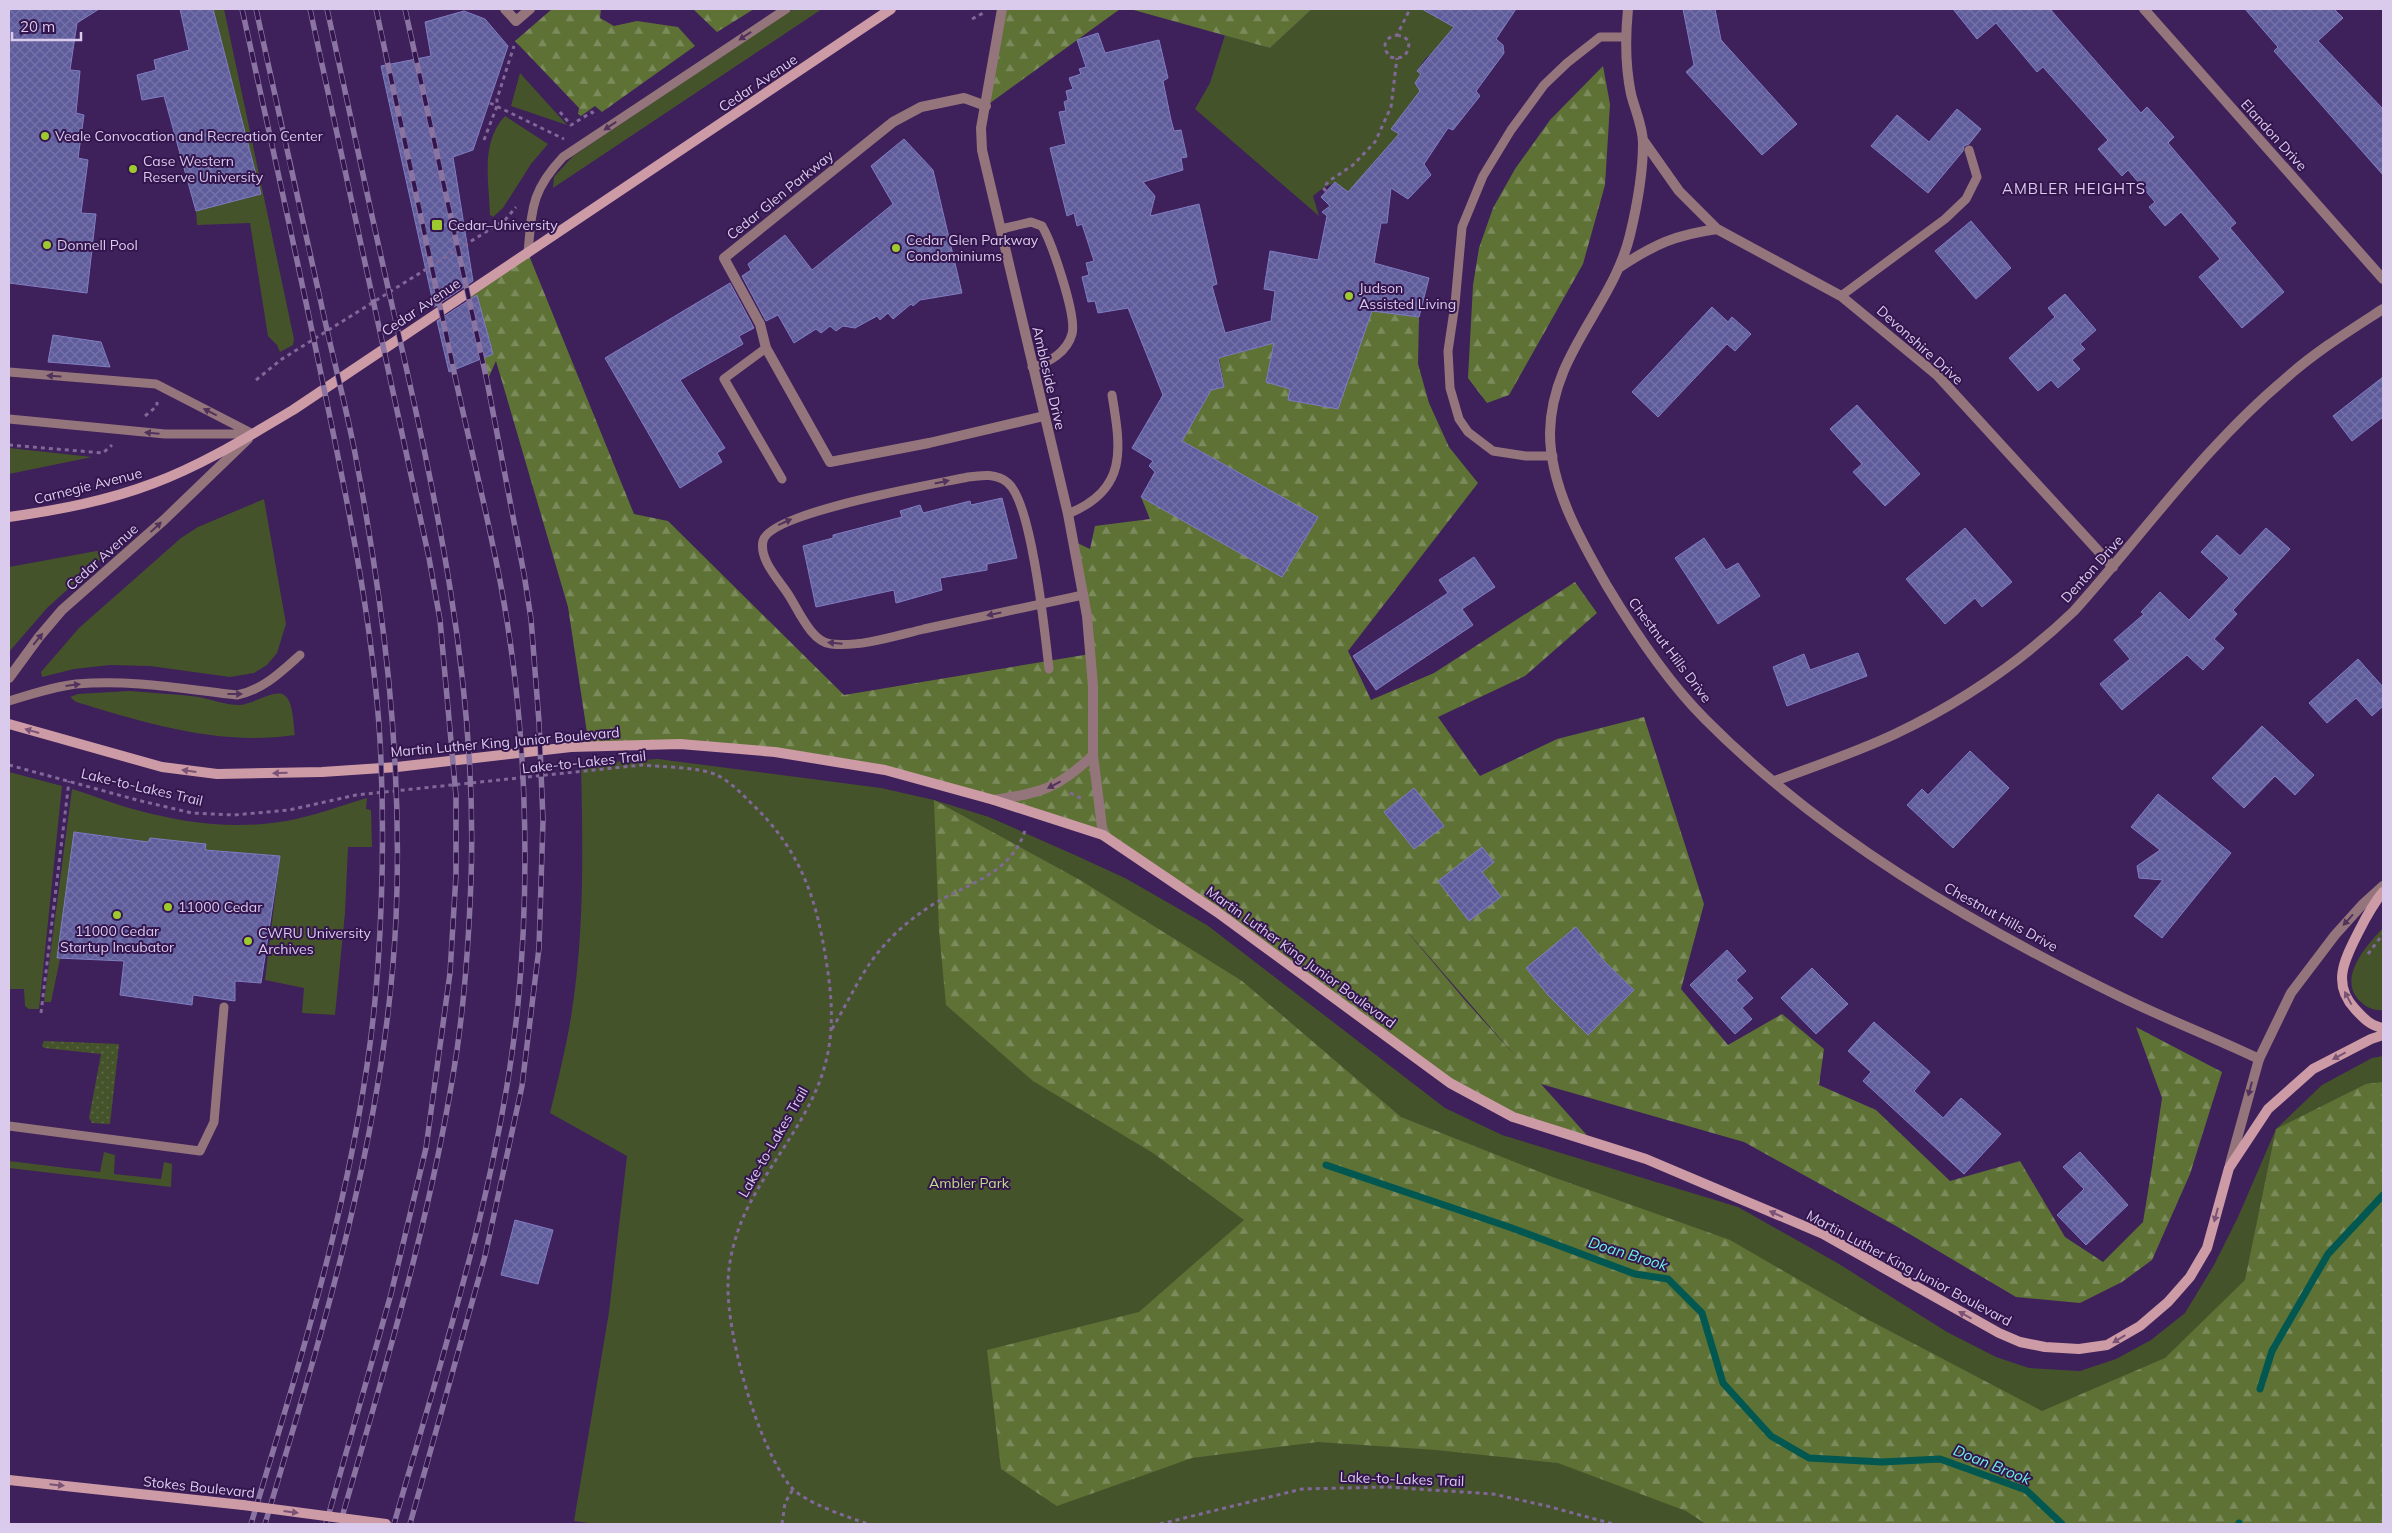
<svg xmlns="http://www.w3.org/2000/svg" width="2392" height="1533" font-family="Mulish,sans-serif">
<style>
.green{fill:#45532b}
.forest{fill:url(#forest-firs);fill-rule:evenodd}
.garden{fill:url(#garden-dots)}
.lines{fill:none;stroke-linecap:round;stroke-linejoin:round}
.stream{stroke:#025750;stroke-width:7}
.building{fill:url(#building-cross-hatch);stroke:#807dc1}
.path{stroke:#806898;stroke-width:3;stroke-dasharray:4 4;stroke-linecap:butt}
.service{stroke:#95757c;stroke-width:9}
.minor{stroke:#95757c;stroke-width:10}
.tertiary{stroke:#95757c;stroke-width:10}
.secondary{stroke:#cd9ba6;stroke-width:10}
.rail-casing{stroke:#8a74a2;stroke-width:5.5}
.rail{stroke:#34164e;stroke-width:4;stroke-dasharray:11;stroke-linecap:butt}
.secondary-bridge{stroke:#cd9ba6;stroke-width:10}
.oneway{fill:#51325c}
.oneway2{fill:#795276}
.poi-dot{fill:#9eca2f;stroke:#34164e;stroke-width:2}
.labels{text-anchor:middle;stroke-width:4;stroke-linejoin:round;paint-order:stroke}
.street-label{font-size:14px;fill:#dacbed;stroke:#34164e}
.poi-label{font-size:14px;fill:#dacbed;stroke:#34164e;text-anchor:start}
.park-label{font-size:14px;fill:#c0df86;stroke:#34164e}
.neighbourhood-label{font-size:15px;letter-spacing:1px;fill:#dacbed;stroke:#34164e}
.water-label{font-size:15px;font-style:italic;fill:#6bf2e2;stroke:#34164e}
</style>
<defs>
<pattern id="forest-firs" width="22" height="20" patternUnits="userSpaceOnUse" patternTransform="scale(1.25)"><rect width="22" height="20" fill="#5e7235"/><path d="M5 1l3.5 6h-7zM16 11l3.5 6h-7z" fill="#7c8b5c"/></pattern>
<pattern id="garden-dots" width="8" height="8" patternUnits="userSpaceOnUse" patternTransform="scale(1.25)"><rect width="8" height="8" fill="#45532b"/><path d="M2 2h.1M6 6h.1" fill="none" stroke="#5f6a4a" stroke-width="1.8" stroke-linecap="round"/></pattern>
<pattern id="building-cross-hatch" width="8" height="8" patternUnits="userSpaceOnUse" patternTransform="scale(1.25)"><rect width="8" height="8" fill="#5f5c9c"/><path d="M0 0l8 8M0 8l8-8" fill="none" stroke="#7572aa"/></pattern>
</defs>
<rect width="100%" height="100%" fill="#3e205a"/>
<!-- green -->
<path class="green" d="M213,9H224L294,339L293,345L280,352L277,345L268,336L250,223L197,225L196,211L261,194Z
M793,9H822L553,188L554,177L573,156Z
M1312,9H1422L1460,30L1425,59L1417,71L1421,74L1415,83L1420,91L1391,129L1399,134L1348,192L1334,183L1323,188L1313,196L1319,216L1195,109L1210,83L1225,35L1270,48Z
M520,73L567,125L511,106Z
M505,116L548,144L531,164L503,208L493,217L490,215C489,181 480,143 505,116Z
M9,448L92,457L9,474Z
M264,499L286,624L277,653L267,665L254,673L230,677L150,666L110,665L74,669L42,677L41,672L79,628L181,538L198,527Z
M113,548L47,608L9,652V567Z
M129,691C152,693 176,694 199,697C213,700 226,705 240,705C253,704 275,689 284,695C294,701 293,725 295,735C219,746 149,724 76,702L70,697L78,694Z
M658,759L881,788L934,800L989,817L1077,856L1125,878L1207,925L1445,1108L1502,1135L1738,1207L1839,1264L1947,1332L1996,1357L2029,1368L2080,1371L2116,1359L2151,1340L2185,1313L2214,1265L2238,1217L2276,1129L2322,1085L2372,1058L2383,1056V1524H596L574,1521L609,1312L627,1156L550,1113C556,1088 562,1064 567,1039C585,949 583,855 581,764Z
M9,772L62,786L39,1009H29L25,1006L24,989H9Z
M72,789C93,795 113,804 133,809C182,823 236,830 286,821C313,816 340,806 367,798L366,809L371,810L372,847H348L345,913L335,1015L302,1013L304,988L265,980L280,856L205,850V844L185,842L183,847L170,840L150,838L148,843H138L137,840L75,832L57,958L60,959L51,1002H44Z
M2383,928V1010C2376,1011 2367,1008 2362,1003C2335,980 2366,946 2383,928Z
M104,1152L115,1155L114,1174L161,1179L164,1162L172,1164L171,1187L9,1168V1161L100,1172Z"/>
<!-- forest -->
<path class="forest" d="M552,9H601L600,18L614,26L637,21L678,27L695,46L602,112L595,106L581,116L578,114L579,108L515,41Z
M693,9H754L717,32Z
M1002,9H1120L986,106Z
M1130,9H1312L1270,48Z
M1603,66L1610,104L1605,185L1583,264L1509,395L1487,403L1468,378L1473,285L1479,248L1493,208L1515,169L1550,120Z
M528,253L634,514L668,521L844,695L1090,654L1073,541L1090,549L1095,526L1150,519L1141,497L1282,576L1318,517L1182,441L1205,392L1224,385L1219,358L1274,343L1266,382L1290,389L1289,400L1338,409L1355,308L1419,317L1418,364L1429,403L1449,447L1478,483L1348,651L1371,700L1434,673L1575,582L1597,613L1525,676L1438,717L1480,776L1557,739L1644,717L1704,904L1681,989L1728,1045L1782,1014L1824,1049L1819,1085L1876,1110L1950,1181L2020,1161L2065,1237L2103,1262L2143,1222L2152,1167L2162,1098L2136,1027L2222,1072L2190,1174L2152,1260L2122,1282L2080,1303L2016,1297L1896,1226L1744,1142L1541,1084L1593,1142L1513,1117L1450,1083L1103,835L885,770L680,744L589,746L568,607L496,361L487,381L467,293ZM1399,922L1517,1058L1464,999Z
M934,800L1080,880L1242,981L1401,1117L1550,1176L1730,1240L1863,1317L2042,1411L2165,1358L2245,1280L2276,1129L2366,1084L2383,1082V1524H1706L1686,1511L1558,1463L1436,1450L1318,1442L1192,1458L1057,1506L1001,1469L987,1350L1139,1312L1244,1220L1153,1153L1033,1081L946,1005L939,930Z"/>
<!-- garden -->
<path class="garden" d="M44,1041L119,1044L110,1124L92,1123L89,1118L101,1054L44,1048L42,1046Z"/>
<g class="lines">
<!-- stream -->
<path class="stream" d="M1326,1165L1509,1227L1635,1274L1668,1279L1702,1313L1723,1383L1771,1436L1809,1458L1882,1462L1940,1459L2026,1490L2062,1524
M2260,1389L2272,1351L2328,1254L2383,1195
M2239,1524V1523"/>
</g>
<!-- building -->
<path class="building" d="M9,9H99L77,23L70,70L80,71L76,113L84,115L78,158L88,160L81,213L96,214L87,293L9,283Z
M180,9H213L261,194L196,211L164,96L142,100L137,75L156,70L154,60L189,50Z
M1422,9H1516L1496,39L1503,45L1504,53L1476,91L1480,96L1453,130L1448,128L1424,164L1431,175L1408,199L1391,188L1387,223H1381L1374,263L1429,278L1419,317L1372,311L1338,409L1288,400L1290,389L1266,382L1274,343L1218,358L1224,387L1211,390L1182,441L1318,517L1282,577L1141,497L1155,472L1149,466L1153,461L1132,448L1163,395L1128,308L1098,313L1095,301L1088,302L1082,277L1089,275L1086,263L1094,261L1082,224L1077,226L1074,213L1067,216L1050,148L1066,144L1059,112L1066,111L1064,102L1068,100L1066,91L1073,89L1069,78L1081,74L1079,69L1086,67L1077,40L1098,33L1105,53L1159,40L1168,78L1163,81L1171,120L1174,131L1181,130L1187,157L1181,158L1183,170L1143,182L1155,196L1150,216L1199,204L1217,284L1212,286L1225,333L1271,321L1275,291L1264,289L1270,251L1318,260L1327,216L1322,212L1330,206L1321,197L1335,182L1348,192L1399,134L1391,129L1420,91L1415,83L1421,74L1417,71L1454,27Z
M1683,9H1715L1721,40L1797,124L1762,155L1686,72L1694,65Z
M1953,9H2050L2141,113L2147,107L2174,137L2168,143L2236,223L2230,228L2284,292L2242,328L2199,277L2220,259L2181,212L2165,226L2149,207L2155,202L2128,170L2122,176L2098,149L2108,140L2043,67L2037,72L1996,23L1977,39Z
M2245,9H2334L2343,18L2318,41L2383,109V175L2274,51L2278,47Z
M464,11L485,19L508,46L473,150L453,157L473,281L434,307L381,66L431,56L425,22Z
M1957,109L1981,129L1969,144L1964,146L1963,151L1928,193L1871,146L1897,115L1929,142Z
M904,139L933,170L962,293L920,300L913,306L911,304L893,319L888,313L880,320L877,316L855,328L843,326L836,331L830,326L821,333L816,329L794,343L778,315L766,321L742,276L751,270L748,264L785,235L812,270L893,204L871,166Z
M1971,221L2011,268L1976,299L1935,251Z
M730,283L754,328L739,336L743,344L680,380L725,448L717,453L722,462L680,488L605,358Z
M2065,294L2096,330L2080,344L2085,349L2072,360L2080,369L2058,388L2051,380L2038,391L2009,358L2055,317L2048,308Z
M477,295L493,354L449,372L437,321Z
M1712,307L1728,322L1732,317L1751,334L1735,351L1727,344L1658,417L1632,392Z
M53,335L101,342L110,367L48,362Z
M2383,377V417L2352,441L2333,416Z
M1857,405L1920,474L1885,506L1853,472L1862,464L1830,429Z
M1002,498L1017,558L987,564V570L940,578L942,590L896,603L894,590L816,607L803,546L833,538V535L902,517L900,511L920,505L923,513L970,501L971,505Z
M1965,528L2012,582L1982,607L1975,598L1945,624L1906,579Z
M2266,528L2290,549L2233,610L2237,614L2214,639L2224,648L2203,670L2187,655L2122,710L2100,684L2130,659L2114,640L2144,614L2141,612L2160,592L2189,620L2229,578L2201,552L2217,535L2240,556Z
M1704,538L1726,570L1738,563L1760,596L1718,624L1675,558Z
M1474,557L1495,587L1462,609L1473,625L1376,690L1353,656L1448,593L1439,580Z
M1858,653L1867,676L1787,706L1773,667L1804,654L1810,670Z
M2358,659L2383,687V706L2372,716L2356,698L2327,723L2309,703Z
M2262,726L2314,775L2295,795L2275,776L2244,808L2212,778Z
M1970,751L2009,788L1953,848L1907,805L1922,789L1928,795Z
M1414,788L1444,826L1414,849L1384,812Z
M2158,794L2231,853L2162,938L2134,916L2163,880L2139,878L2137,866L2160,850L2131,827Z
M74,832L148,842L150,838L206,844L205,850L280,856L261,983L235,981V1001L193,995L192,1005L120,995L124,961L57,958Z
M1482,847L1494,862L1482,872L1501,897L1469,921L1438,881Z
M1576,927L1605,962L1634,990L1588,1035L1548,995L1526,968Z
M1727,950L1746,971L1736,980L1753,998L1742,1008L1752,1019L1735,1034L1690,985Z
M1812,968L1848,1004L1816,1034L1781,998Z
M1874,1022L1930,1072L1914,1091L1943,1118L1961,1098L2001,1134L1964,1174L1863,1081L1871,1072L1848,1051Z
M2080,1152L2128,1205L2086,1245L2057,1215L2084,1189L2063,1167Z
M515,1220L553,1230L538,1284L501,1275Z"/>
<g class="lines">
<!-- path -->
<path class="path" d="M972,19L985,12
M1397,35L1404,37L1409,41C1409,55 1403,60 1390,57L1386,51L1385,44L1389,38L1397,35L1410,9
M490,103L564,139
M560,112L571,125L592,112L596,117
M484,140L497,106V99L514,46
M1326,191L1323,188L1329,181L1353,165L1375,142L1391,107L1397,58
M256,380L282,359L505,220L516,207
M145,416L157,406V402
M9,445L103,453L112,445
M9,765L137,800L192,813L234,815L289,810L356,795L642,765C661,767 700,767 717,775C729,781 741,793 750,802C801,850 817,899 827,966C832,998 834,1030 826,1061C812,1119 765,1166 742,1220C734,1240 728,1263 728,1285C727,1337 758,1447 791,1487C805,1503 848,1517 868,1524
M1070,793L1083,799
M2368,954L2383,934
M41,1013L69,781
M832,1029C854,992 864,963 897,932C909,921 922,911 937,902C972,882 1014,872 1026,827
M782,1524L785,1503L793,1489
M1160,1524L1302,1489L1387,1487L1493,1494L1547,1506L1613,1524"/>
<!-- service -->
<path class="service" d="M1001,229L1031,222L1042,226C1052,243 1077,316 1072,334C1067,352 1049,363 1032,367
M528,253C532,209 531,191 563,157L786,9
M1841,296L1945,219L1966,199L1977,177L1969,150
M766,348L724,379L782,479
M9,372L156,384L253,434
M9,419L165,434H250
M1553,456H1526L1493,451L1468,432L1459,419L1450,388L1448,351L1455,304L1462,227L1483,176L1511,130L1544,85L1567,63L1600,37H1625
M1068,514C1128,489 1121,450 1112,395
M1049,669C1045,634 1032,503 1008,483C997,473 982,475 968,477C936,484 769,512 763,541C759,560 779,580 788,594C798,609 811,642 831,644C861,647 895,636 924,629C977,618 1030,606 1083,595
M9,701C31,694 53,687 76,684C130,679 184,689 237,695C263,690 281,672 300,655
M9,1126L200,1151L214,1122L224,1007"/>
<!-- minor -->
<path class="minor" d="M505,9L516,21L530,9
M1002,9L981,128L982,150L1068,514L1087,616L1093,686V755L1103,835
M1628,9C1625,39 1625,65 1631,94C1635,110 1643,127 1643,143C1643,174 1637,206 1630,235C1613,306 1551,354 1550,433C1550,487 1581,541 1607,586C1634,631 1668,682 1705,719C1822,837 1973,925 2121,997C2166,1019 2213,1037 2259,1059
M2144,9L2383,279
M986,106L964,98L921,107L893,122L724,258L760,324L766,348L830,462L929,443L1044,416
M1643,140L1679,191L1717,229L1841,296L1938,376L2113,567
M1620,267C1655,244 1675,235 1717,229
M1775,781C1815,766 1857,752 1895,734C1962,702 2021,662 2074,611C2143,534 2205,446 2285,379C2315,352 2349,331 2383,309
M994,800C1040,793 1058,789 1093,755"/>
<!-- tertiary -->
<path class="tertiary" d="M9,678L39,637L62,610L164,520L248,439
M2230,1164L2259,1059L2291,993L2335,935L2362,905L2383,886"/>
<!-- secondary -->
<path class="secondary" d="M9,517C58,510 107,501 154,483C203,465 249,436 293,410L891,9
M9,724L162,767L217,774L322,772L397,767L571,747L680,744L775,752L885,770L994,800L1103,835L1217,912L1450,1083L1513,1117L1646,1159L1823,1234L1999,1333L2020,1342L2045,1347L2079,1349L2107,1345L2140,1326L2168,1302L2190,1277L2207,1248L2229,1168L2268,1109L2313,1069L2371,1039L2383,1035
M2383,892C2373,904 2366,917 2359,931C2345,959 2331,983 2355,1009C2364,1019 2371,1026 2383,1028
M9,1480L243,1505"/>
<defs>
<path id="rail" d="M242,9C271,140 300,271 327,403C350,514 373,627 380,740C384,815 383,891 378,965C365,1156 306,1342 251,1524
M256,9C278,110 300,211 323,312C333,358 345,403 354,448C384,604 403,760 396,919C386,1127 324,1326 265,1524
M310,9L429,558L440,620L456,796V875L450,973L426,1148L391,1294L326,1524
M327,9C349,107 369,206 392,305C435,493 478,684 471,880C469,936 465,994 457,1050C433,1211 385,1368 340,1524
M376,9C403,133 430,257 456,381C471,449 488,517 501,586C526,719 531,869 518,1004C500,1181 443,1353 394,1524
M405,9L487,381L524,574L531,619L539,722L543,820L539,948L522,1086L485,1256L410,1524"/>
</defs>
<!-- rail casing -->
<use href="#rail" class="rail-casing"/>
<!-- rail -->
<use href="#rail" class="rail"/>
<!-- secondary-bridge -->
<path class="secondary-bridge" d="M243,1505L386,1524"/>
</g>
<!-- one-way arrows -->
<defs><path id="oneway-solid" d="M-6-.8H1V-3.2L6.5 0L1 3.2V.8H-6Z" transform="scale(1.25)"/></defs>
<g class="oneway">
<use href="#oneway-solid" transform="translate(745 36) rotate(146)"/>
<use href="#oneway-solid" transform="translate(610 126) rotate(146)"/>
<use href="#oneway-solid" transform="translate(54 376) rotate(-176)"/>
<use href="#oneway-solid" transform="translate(210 412) rotate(-153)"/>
<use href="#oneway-solid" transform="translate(152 433) rotate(-175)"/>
<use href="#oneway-solid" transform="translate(942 482) rotate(-12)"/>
<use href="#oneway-solid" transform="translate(785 522) rotate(-24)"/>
<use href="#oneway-solid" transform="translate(156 527) rotate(-43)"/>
<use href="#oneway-solid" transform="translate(994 614) rotate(168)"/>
<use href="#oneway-solid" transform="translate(38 639) rotate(-51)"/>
<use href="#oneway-solid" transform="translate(835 643) rotate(-175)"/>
<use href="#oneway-solid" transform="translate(73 685) rotate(-7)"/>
<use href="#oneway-solid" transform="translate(235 694)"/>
<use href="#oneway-solid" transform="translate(1054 785) rotate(152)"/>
<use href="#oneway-solid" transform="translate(2348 920) rotate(132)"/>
<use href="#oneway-solid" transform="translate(2250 1089) rotate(105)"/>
</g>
<g class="oneway2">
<use href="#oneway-solid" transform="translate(32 731) rotate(-164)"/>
<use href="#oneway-solid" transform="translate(189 771) rotate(-172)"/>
<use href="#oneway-solid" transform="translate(280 773) rotate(179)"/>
<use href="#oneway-solid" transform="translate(2348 998) rotate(-118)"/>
<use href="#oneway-solid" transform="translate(2339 1056) rotate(152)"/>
<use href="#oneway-solid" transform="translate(1776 1214) rotate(-156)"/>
<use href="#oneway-solid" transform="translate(2216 1215) rotate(105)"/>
<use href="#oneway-solid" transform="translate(1965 1315) rotate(-151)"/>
<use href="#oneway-solid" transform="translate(2119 1339) rotate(149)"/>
<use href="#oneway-solid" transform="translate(57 1485) rotate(6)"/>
<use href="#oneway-solid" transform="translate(291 1512) rotate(7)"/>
</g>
<!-- markers -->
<g class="poi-dot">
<circle cx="45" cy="136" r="5"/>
<circle cx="133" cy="169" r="5"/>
<rect x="431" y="219" width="12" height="12" rx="2.5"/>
<circle cx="47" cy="245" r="5"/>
<circle cx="896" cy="248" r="5"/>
<circle cx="1349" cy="296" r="5"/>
<circle cx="168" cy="907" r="5"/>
<circle cx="117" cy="915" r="5"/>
<circle cx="248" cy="941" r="5"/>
</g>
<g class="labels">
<!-- street labels -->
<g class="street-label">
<text transform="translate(758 83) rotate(-34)" y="5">Cedar Avenue</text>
<text transform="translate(2274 135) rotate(48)" y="5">Elandon Drive</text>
<text transform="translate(780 195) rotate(-39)" y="5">Cedar Glen Parkway</text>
<text transform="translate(421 307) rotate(-34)" y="5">Cedar Avenue</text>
<text transform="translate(1920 345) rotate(42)" y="5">Devonshire Drive</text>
<text transform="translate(1049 378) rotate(77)" y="5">Ambleside Drive</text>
<text transform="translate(88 486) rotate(-14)" y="5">Carnegie Avenue</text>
<text transform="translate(102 557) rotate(-42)" y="5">Cedar Avenue</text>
<text transform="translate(2092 569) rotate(-48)" y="5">Denton Drive</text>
<text transform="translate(1670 650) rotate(53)" y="5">Chestnut Hills Drive</text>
<text transform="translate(505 742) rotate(-5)" y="5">Martin Luther King Junior Boulevard</text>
<text transform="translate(584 762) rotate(-6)" y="5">Lake-to-Lakes Trail</text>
<text transform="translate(142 787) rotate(13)" y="5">Lake-to-Lakes Trail</text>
<text transform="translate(2001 917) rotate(29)" y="5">Chestnut Hills Drive</text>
<text transform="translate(1301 957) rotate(36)" y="5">Martin Luther King Junior Boulevard</text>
<text transform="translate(773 1142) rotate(-60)" y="5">Lake-to-Lakes Trail</text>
<text transform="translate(1909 1268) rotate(28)" y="5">Martin Luther King Junior Boulevard</text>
<text transform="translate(1402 1479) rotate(2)" y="5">Lake-to-Lakes Trail</text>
<text transform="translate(199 1487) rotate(6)" y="5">Stokes Boulevard</text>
</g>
<!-- poi labels -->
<g class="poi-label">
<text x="55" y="141">Veale Convocation and Recreation Center</text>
<text x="143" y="166">Case Western<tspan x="143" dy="16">Reserve University</tspan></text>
<text x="448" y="230">Cedar–University</text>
<text x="906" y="245">Cedar Glen Parkway<tspan x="906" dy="16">Condominiums</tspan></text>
<text x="57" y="250">Donnell Pool</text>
<text x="1359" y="293">Judson<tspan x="1359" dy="16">Assisted Living</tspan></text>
<text x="178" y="912">11000 Cedar</text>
<text x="117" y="936" text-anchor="middle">11000 Cedar<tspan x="117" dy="16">Startup Incubator</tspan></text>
<text x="258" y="938">CWRU University<tspan x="258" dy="16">Archives</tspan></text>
</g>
<!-- park labels -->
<g class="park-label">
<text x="969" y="1188">Ambler Park</text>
</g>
<!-- neighbourhood labels -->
<g class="neighbourhood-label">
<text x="2074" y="194">AMBLER HEIGHTS</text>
</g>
<!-- water labels -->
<g class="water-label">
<text transform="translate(1628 1254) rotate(17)" y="5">Doan Brook</text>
<text transform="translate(1992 1465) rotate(22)" y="5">Doan Brook</text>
</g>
</g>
<!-- border -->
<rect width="2392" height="1533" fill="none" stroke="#dacbed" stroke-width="20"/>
<!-- scale -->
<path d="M12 32v8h69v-8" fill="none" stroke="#dacbed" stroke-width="2.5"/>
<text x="20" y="32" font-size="15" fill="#dacbed" stroke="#34164e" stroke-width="4" paint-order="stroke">20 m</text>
</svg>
